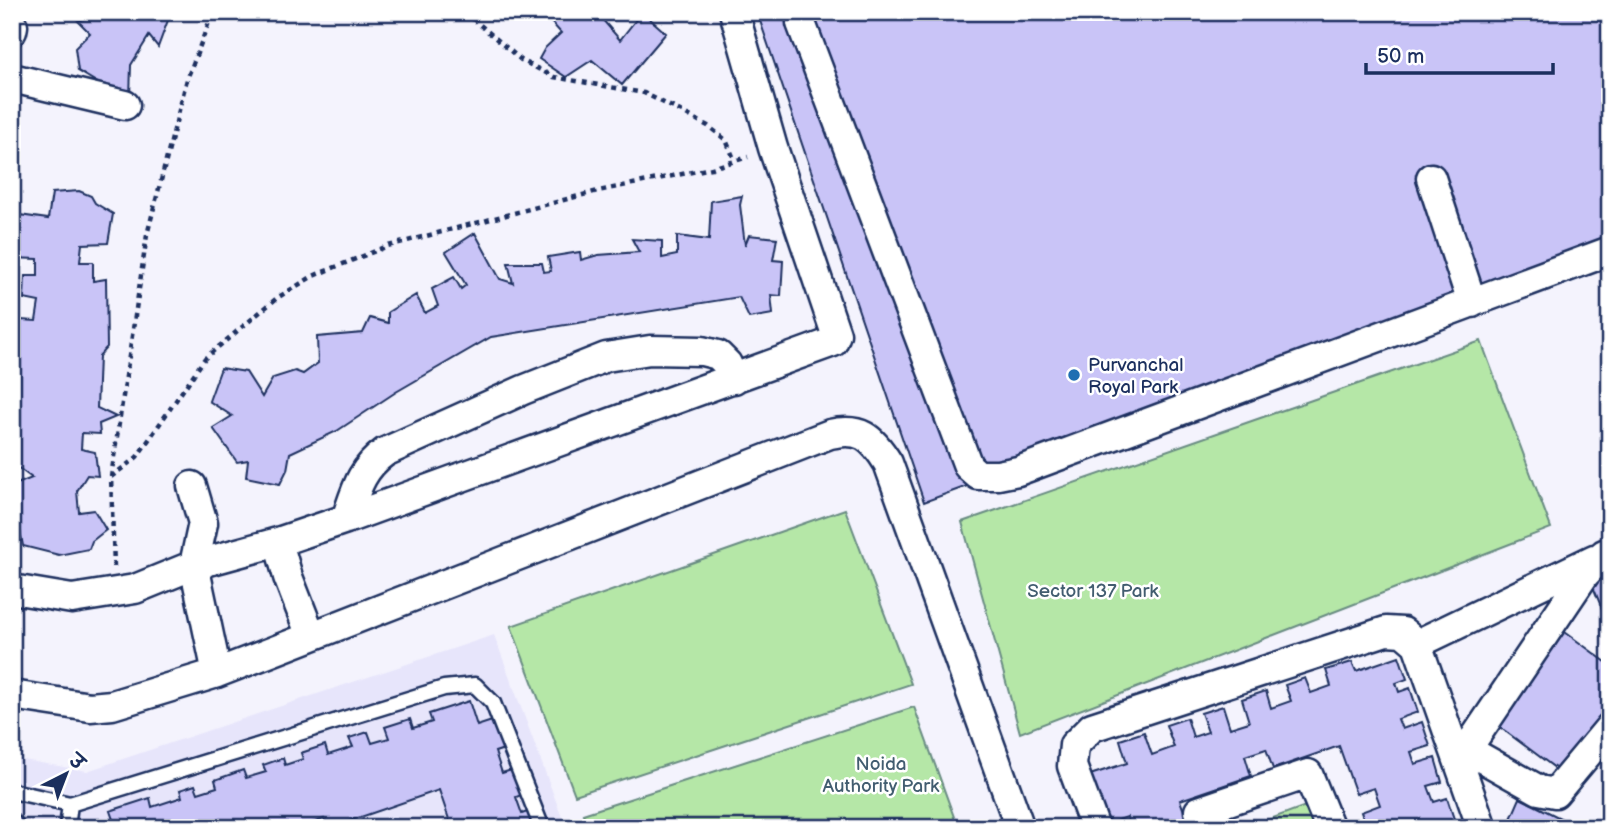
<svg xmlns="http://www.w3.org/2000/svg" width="1622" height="840" font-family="'Balsamiq Sans','Playpen Sans Deva',sans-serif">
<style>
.built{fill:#e7e5fb}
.green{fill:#b5e7a7;stroke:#688b82;stroke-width:2}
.building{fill:#c9c4f7;stroke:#1b2f5e;stroke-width:2}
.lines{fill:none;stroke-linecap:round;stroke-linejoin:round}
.lane-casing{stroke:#1b2f5e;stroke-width:19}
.street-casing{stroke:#1b2f5e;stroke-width:33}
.path{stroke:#1b2f5e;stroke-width:4.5;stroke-dasharray:5 5;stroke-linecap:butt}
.lane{stroke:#fff;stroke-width:14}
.street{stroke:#fff;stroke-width:28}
.poi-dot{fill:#1f6fb2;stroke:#fff;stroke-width:2.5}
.labels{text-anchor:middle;stroke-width:5;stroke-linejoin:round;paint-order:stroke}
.poi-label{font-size:19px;fill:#1b2f5e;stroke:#fff;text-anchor:start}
.park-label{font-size:19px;fill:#425d70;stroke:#fff}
</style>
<rect width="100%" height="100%" fill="#f4f3fd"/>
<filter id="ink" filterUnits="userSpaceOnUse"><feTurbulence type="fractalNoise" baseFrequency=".0143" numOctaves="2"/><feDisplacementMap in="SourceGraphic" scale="14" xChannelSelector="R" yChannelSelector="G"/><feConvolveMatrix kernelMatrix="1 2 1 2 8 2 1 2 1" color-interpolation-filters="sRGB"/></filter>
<g filter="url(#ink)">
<!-- built -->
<path class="built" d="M494,635L566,828H12V758L87,771Z"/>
<!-- green -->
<path class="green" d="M1481,341L1551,528L1020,733L962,522Z
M845,509L911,684L575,795L511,626Z
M914,707L958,828H588L583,814Z
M1311,804L1320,828H1255L1254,825Z"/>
<!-- building -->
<path class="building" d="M105,12H171L158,47L149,36L131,65L130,98L118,95L78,71L75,48L90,33L78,21Z
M542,12H596L620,40L642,12L666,33L622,85L592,60L566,77L539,59L545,48L561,33Z
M757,12H1610V249L924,502Z
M79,191L91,196L95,203L113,214L108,243L82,244L80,262H93V281L106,279L107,347L99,356L97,408L116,417L99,424L100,434L82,433L81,449L95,452L98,476L87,475L77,491L79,512L94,510L106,530L92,541L89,549L59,555L23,546L18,521H12V486L32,478L13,464L16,437L21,320L36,321L39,302L24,299L25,276H38V259L12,258V214L48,219L52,193Z
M742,196L740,205L745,245L749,235L777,238L773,260L783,261L781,296L771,295L773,314L749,318L739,297L491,337L396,392L337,431L290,453L287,470L280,484L246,477L248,460L237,462L213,428L232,416L209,401L221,368L246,372L262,397L273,378L295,371L303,374L318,363L317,337L363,333L370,318L388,323V312L416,295L425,313L438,306L432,289L454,277L461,289L466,285L446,252L475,233L500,279L513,283L508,263H542L544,272L551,271L548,257L580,252L581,260L598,255L639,252L632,239L662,241V258L677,255V236L709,240L711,201Z
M1610,569V628L1589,577Z
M1558,627L1610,665V703L1559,771L1489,719Z
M1399,656L1407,679L1396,683L1399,692L1410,688L1418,712L1398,719L1402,729L1422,722L1430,746L1411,752L1415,764L1435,758L1442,782L1428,786L1434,802L1447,798L1457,828H1382L1381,825L1367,828L1361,812L1380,805L1374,788L1356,794L1339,746L1273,769L1266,749L1245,756L1251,776L1180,800L1190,828H1131L1127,817L1107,824L1090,775L1127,763L1120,740L1144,732L1152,755L1174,747L1166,725L1187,718L1193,737L1208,732L1201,713L1223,706L1230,728L1249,722L1242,699L1266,691L1271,708L1291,701L1285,685L1305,678L1311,693L1331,686L1326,670L1352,662L1356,671Z
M469,701L477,726L498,719L507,748L495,752L502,773L515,769L524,794L516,797L522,814L530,811L534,824L527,828H452L439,790L329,828L324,819L306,825L307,828H116L110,811L150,798L152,807L182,797L180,790L195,785L198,793L217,787L215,780L243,770L246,778L266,772L263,765L283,758L285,765L303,759L301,753L325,745L328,755L353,747L349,738L368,732L372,743L389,738L385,727L410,719L413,728L432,722L429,714Z
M1520,798L1578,827L1598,825L1610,828H1507Z
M12,809L28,826L29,828H12Z"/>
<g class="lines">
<defs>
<path id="lane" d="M12,791L70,804L444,688L475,685L493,703L542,828
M67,828L70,804"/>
<path id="street" d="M802,12L801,23L968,466L978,475H998L1018,471L1610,251
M12,31L13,26
M12,78L125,105
M1431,178L1472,303
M192,486L203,523L194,565L217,673
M346,519C356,491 360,470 385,452L523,390L606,357L650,350L702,351L718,355L727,364L734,379
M278,542L288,577L311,636
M12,589L72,599L135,589L194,565L278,542L346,519L833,342L836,334L773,148L734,12
M1417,644L1594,559
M12,695L90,707L112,705L217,673L830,434C860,427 872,437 888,463L1020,828
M1466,749L1539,790L1555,793L1610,727
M1459,761L1585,574L1604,554L1610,552
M1095,828L1072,766L1074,745L1092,727L1386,631L1403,632L1417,644L1482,828
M1206,828L1199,811L1308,774L1330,828"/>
</defs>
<!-- lane casing -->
<use href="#lane" class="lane-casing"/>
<!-- street casing -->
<use href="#street" class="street-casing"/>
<!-- path -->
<path class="path" d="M465,12L521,60L554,77L644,93L686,114L708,126L726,140L735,161
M111,477L137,457L205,358L277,298L313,276L388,246L598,191L712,168L748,157
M114,567L111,477L147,235L187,79L213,12"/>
<!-- lane -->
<use href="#lane" class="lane"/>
<!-- street -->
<use href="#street" class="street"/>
</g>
</g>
<!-- markers -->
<circle class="poi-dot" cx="1074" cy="375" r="7"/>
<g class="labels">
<!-- poi labels -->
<g class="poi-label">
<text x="1088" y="371">Purvanchal<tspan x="1088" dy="22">Royal Park</tspan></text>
</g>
<!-- park labels -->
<g class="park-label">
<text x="1093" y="597">Sector 137 Park</text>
<text x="881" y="770">Noida<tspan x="881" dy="22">Authority Park</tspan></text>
</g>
</g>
<!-- margin -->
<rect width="1622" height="840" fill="none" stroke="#fff" stroke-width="42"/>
<rect x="21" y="21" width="1580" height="798" fill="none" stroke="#1b2f5e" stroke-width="2.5" filter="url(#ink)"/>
<!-- north arrow -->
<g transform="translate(66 774) rotate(42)" stroke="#ffffff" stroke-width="5" paint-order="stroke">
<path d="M0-5L12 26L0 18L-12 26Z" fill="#1b2f5e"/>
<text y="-10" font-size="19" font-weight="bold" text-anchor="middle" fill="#1b2f5e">उ</text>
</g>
<!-- scale -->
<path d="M1366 63v10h187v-10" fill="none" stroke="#1b2f5e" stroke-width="3.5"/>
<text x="1377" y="63" font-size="21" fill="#1b2f5e" stroke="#ffffff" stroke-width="5" paint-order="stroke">50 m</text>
</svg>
